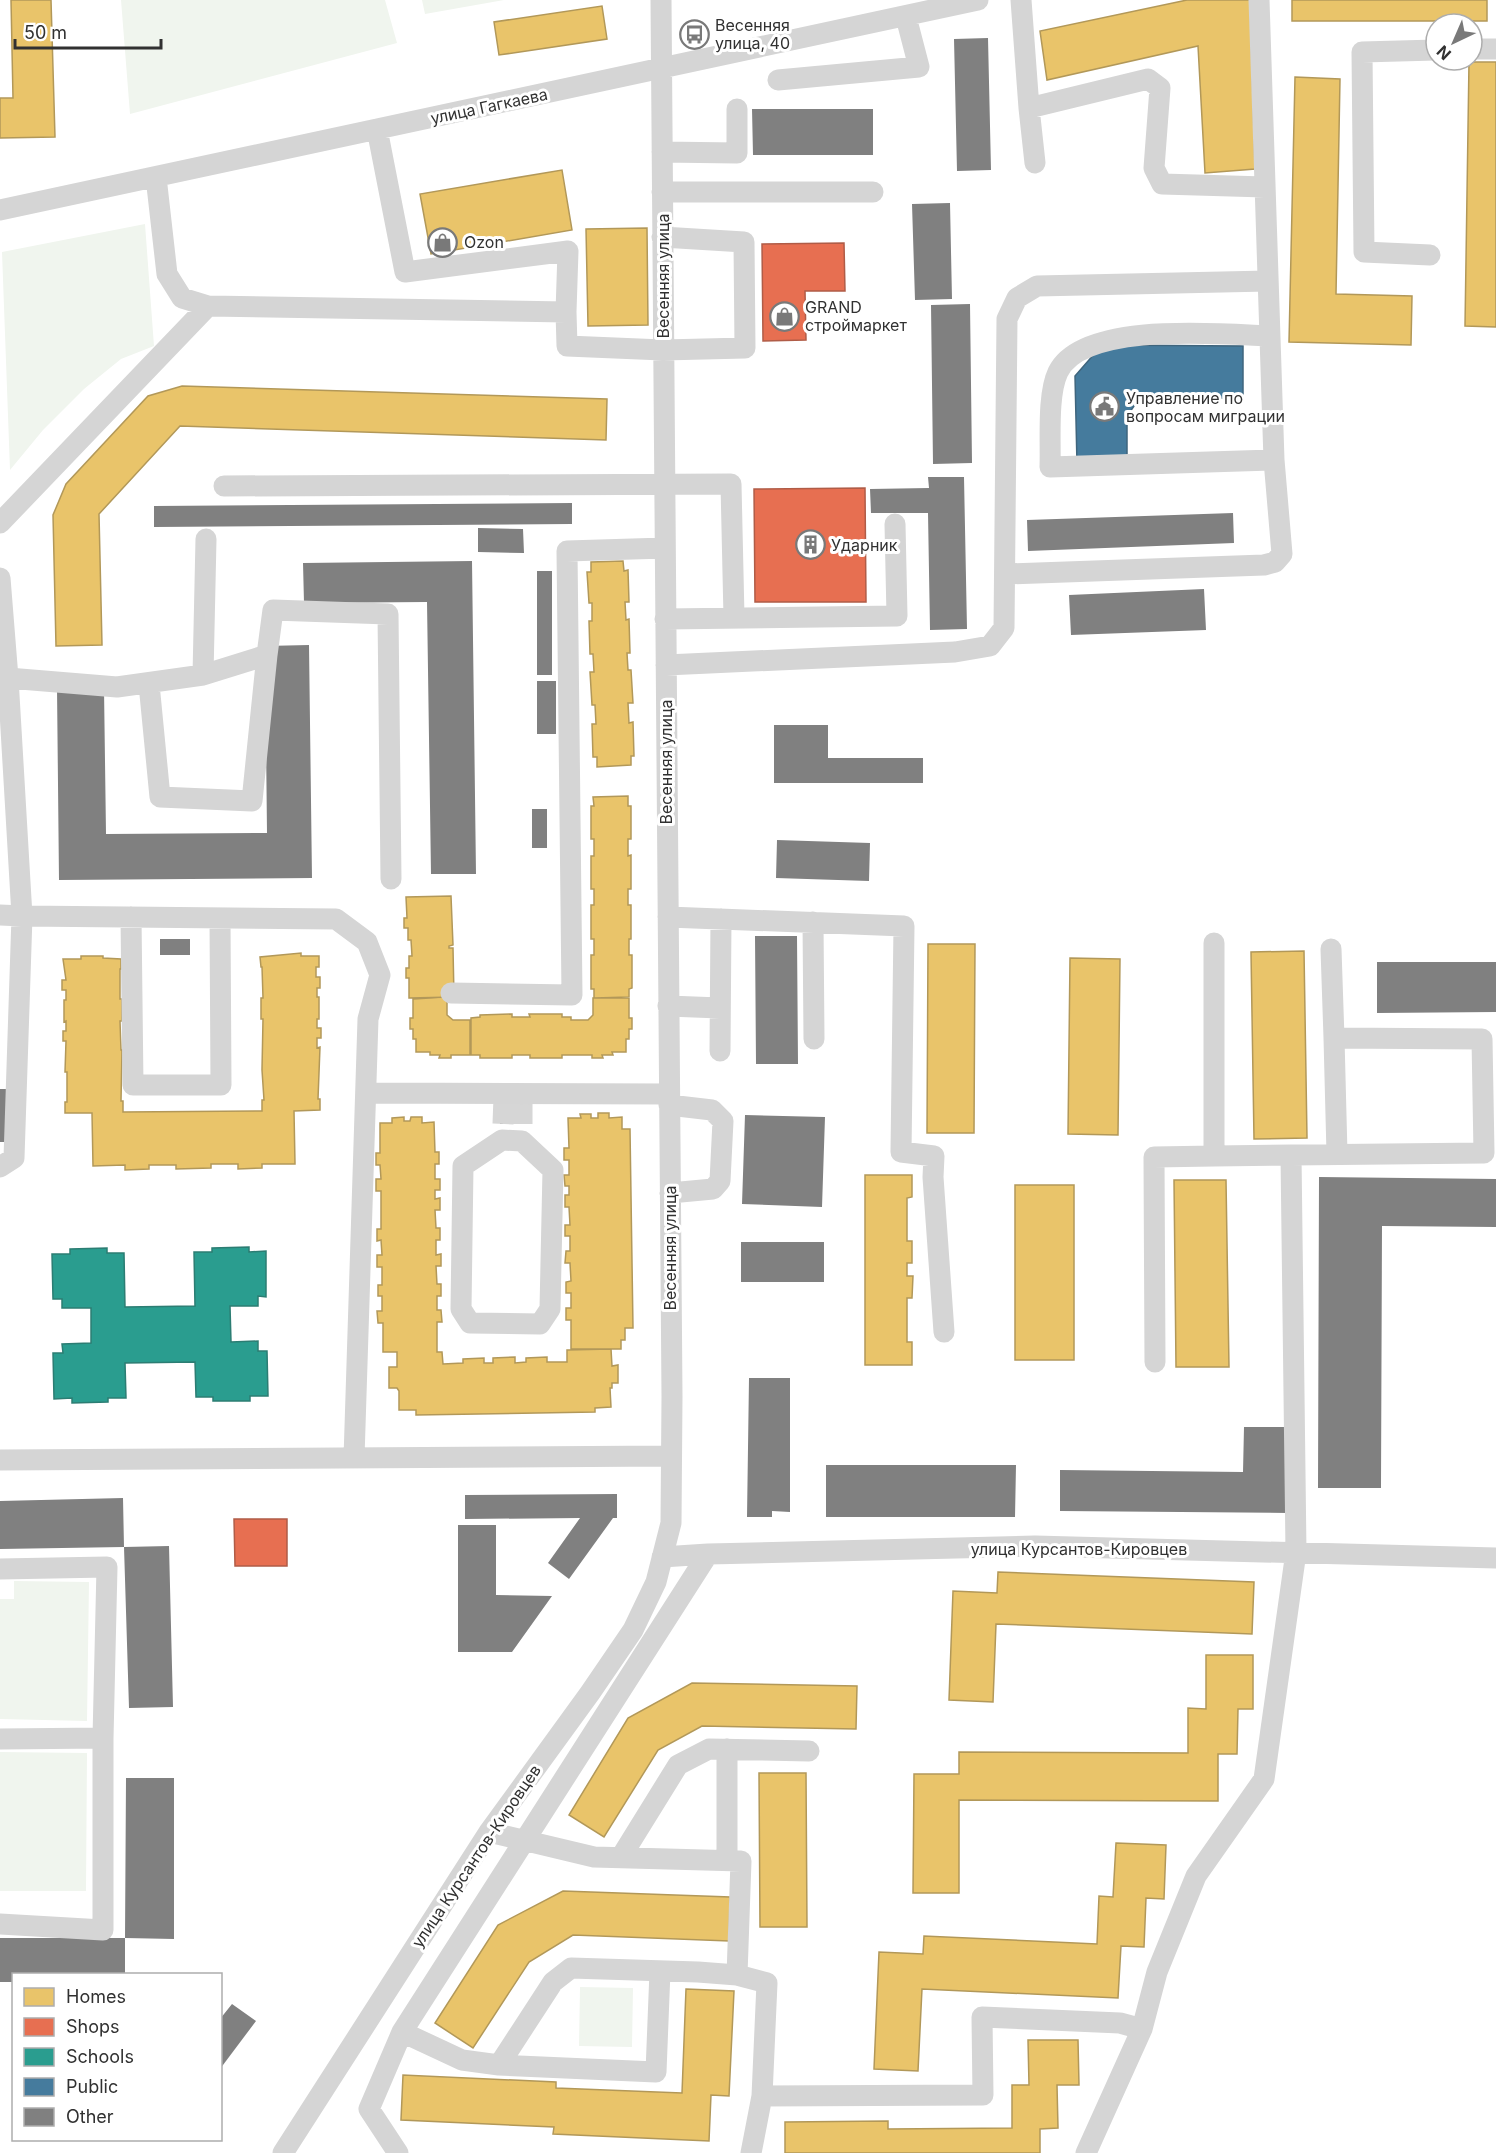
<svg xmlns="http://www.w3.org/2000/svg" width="1496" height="2153" font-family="Inter,sans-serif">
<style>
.green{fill:#f0f5ee}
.homes{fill:#e9c46a;stroke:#b29859;stroke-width:1.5}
.shops{fill:#e76f51;stroke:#b05c47;stroke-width:1.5}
.schools{fill:#2a9d8f;stroke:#2c7d73;stroke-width:1.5}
.public{fill:#457b9d;stroke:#3f657d;stroke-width:1.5}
.building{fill:#808080}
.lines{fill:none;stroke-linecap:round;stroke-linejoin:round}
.minor-tunnel{stroke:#d6d6d6;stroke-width:21;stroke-dasharray:21 10;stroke-linecap:butt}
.minor{stroke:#d5d5d5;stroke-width:21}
.labels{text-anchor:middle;stroke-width:6;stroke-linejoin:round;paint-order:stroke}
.poi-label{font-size:16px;fill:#313131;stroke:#fff;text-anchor:start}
.street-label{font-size:16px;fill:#313131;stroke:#fff}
</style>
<rect width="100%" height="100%" fill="#fff"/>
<!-- green -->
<path class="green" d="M121,0H385L397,43L130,114Z
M422,0H504L425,14Z
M145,224L154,346L121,359L84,389L43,430L10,470L2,252Z
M14,1581L89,1582L87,1721L0,1719V1599H14Z
M0,1752L87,1753L86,1891H0Z
M580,1987L633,1988L632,2047L579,2046Z"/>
<!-- homes -->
<path class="homes" d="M11,0H51L55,137L0,138V98H13Z
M1187,0H1250L1255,169L1205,173L1198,46L1047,80L1040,31Z
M1292,0H1487V21H1292Z
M602,6L607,39L499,55L494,22Z
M1469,62H1496V327L1465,326Z
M1295,77L1340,79L1336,294L1412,296L1411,345L1289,342Z
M562,170L572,230L431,254L420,194Z
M647,228L648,325L588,326L586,229Z
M182,386L607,399L606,440L180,426L99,514L102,645L56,646L53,515L66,484L148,396Z
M623,561L624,571L628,570L629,602H625L626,620L629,619L630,653H627L628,670H631L633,703H628L629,723L633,722L634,756H631V765L597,767V757H593L592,724H596L595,705H592L590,672H594L593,654H590L589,621H592V603H589L587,572H591V562Z
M628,796V806H631V839H628V856L631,855V889H628V905H631V939H629V955H632V988L629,989V997L594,998V989H591V955H594V939H591V905H594V889H591V856H594V839H591V806H594L593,797Z
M451,896L453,945L449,946V948H453L454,997L409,998V978H406V968H409V956H412L411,940H408V928H404V918H407L406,897Z
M928,944H975L974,1133H927Z
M1304,951L1307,1138L1254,1139L1251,952Z
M301,953V956H319V967H316V977H320V988H317V997H319V1019H317V1028H321V1038H317V1048L320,1047L318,1099H320V1110L294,1111L295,1164H262V1168L238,1169V1164H211V1168L176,1169V1165H149V1169L125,1170V1165L93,1166L92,1113H65V1102H67V1072H65L66,1041H63V1031H66V1021L64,1022V1000H66V990H62V980H66L63,959H81V956H103V958L121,959V969H120V999H122V1021H120L121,1050H122L121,1101H123V1112L262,1111V1100H264L262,1070L263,1019H261V998H263L262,967H261L260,957Z
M1070,958L1120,959L1118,1135L1068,1134Z
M447,997V1015L453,1020H470V1055H451V1058H439L440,1055H430V1052H416V1039H413V1029H410V1018H413V999Z
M593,998H629V1018H632V1029H629V1039H626V1052H612L613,1055H602L603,1058H592V1055H562V1058H530V1055H512V1058H480V1055H471V1018L480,1017V1015L512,1014V1017H530L529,1014H562V1017H571V1020H588L593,1015Z
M598,1113H609V1118L622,1117V1129H630L633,1328H625V1340H621V1349H571V1320H566V1308H571V1293H566V1282L571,1281L570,1263H565L566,1251H570V1236H565V1225H570L569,1207H565V1195H569V1186H565L564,1175H569V1160H564V1148H569L568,1118H581L580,1114H591V1118H598Z
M404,1117V1121H410L411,1117H422V1123L434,1122L435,1152H439V1164H435V1179H440V1190H435V1199L440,1198V1210H435L436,1228H440V1240H436V1255L441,1254V1266H436L437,1284H441V1296H437V1310H441L442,1322H437V1352H442L443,1364L463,1363V1359L484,1358V1363H493V1358L515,1357V1363L526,1362V1358L547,1357V1362H567V1350L611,1349L612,1366L618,1365V1383H612V1388H610L611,1407L595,1408V1412L416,1415V1410H399V1391L397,1388H389V1367H397V1352H383V1323H378L377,1311H382V1296H378V1285H382V1267H377V1255H382L381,1240L377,1241V1229H381V1191H376V1179H381L380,1165H376V1153H380V1123H392V1118Z
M865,1175H912V1197L907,1198V1241H912V1263H907V1276H913L912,1298H907V1342H912V1365H865Z
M1174,1180H1226L1229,1367H1176Z
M1015,1185H1074V1360H1015Z
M998,1572L1254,1582L1252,1634L996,1624L993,1702L949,1700L953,1591L997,1593Z
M1206,1655H1253V1709H1238L1237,1754H1218V1801L959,1800V1893H913L914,1774H959V1752L1188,1753V1708L1206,1709Z
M692,1683L857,1686L856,1729L702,1726L658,1750L604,1837L569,1815L628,1718Z
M759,1773H806L807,1927H760Z
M1116,1843L1166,1845L1164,1899L1146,1898L1144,1947L1121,1946L1118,1998L922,1989L918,2071L874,2069L879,1952L923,1954L924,1936L1097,1944L1099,1896L1113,1897Z
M563,1891L730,1897L729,1941L573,1935L529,1962L473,2048L435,2023L498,1925Z
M686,1989L734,1991L729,2096L711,2095L709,2141L553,2134L554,2127L401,2120L403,2075L556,2082V2088L682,2093Z
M1028,2040H1078L1079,2085H1057L1058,2128L1040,2129V2153H785V2122L888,2121V2129L1012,2128V2085H1029Z"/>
<!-- shops -->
<path class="shops" d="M844,243L845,291H805L806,340L763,341L762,244Z
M865,488L866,602H755L754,489Z
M234,1519H287V1566H235Z"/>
<!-- schools -->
<path class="schools" d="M249,1247V1252L266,1251V1297L258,1296V1306H230L231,1342L258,1341V1351H267L268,1396H250V1401H213V1397H196L195,1362L125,1363L126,1398H108V1402L72,1403V1398L54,1399L53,1353H63L62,1344L91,1343V1308H62V1299H53L52,1254H70V1249L107,1248V1253H124L125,1307L195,1306L194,1252H212V1248Z"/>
<!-- public -->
<path class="public" d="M1102,345L1243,346V398L1139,399L1127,416V462L1077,464L1075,376Z"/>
<!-- building -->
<path class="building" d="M988,38L991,170L957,171L954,39Z
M752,109H873V155H753Z
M950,203L952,299L915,300L912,204Z
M970,304L972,463L933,464L931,305Z
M928,477H964L967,629L930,630L928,513H871L870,489L929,488Z
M572,503V524L154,527V506Z
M1233,513L1234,543L1028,551L1027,520Z
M478,528L523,529L524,553L478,552Z
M472,561L476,874H431L427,602L304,603L303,563Z
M537,571H552V675H537Z
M1204,589L1206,630L1071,635L1069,595Z
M309,645L312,878L59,880L57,688H104L106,834L267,833L265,646Z
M537,681H556V734H537Z
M774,725H828V758H923V783H774Z
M532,809H547V848H532Z
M777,840L870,843L869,881L776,878Z
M755,936H797L798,1064H756Z
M160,939H190V955H160Z
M1377,962H1496V1012L1377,1013Z
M0,1089H9V1142H0Z
M500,1097L527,1098L526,1124H500Z
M745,1115L825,1117L822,1207L742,1204Z
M1319,1177L1496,1179V1227L1382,1226L1381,1488H1318Z
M741,1242H824V1282H741Z
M749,1378H790V1512L772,1511V1517H747Z
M1244,1427H1290L1289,1513L1060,1511V1470L1243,1472Z
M826,1465H1016L1015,1517H826Z
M617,1494V1518H613L569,1579L548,1563L580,1518L465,1519V1495Z
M123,1498L124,1547L0,1549V1501Z
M458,1525H496V1595L552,1596L512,1652H458Z
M169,1546L173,1707L129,1708L124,1547Z
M126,1778H174V1939L125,1938Z
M0,1938H125V1974H14V1982H0Z
M232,2004L256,2021L220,2069V2019Z"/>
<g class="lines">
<!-- minor-tunnel -->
<path class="minor-tunnel" d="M503,1124L504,1097
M522,1124V1098"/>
<!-- minor -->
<path class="minor" d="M1021,0L1029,108L1035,163
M1259,0C1264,153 1269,307 1274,460L1050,467C1051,441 1047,395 1058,372C1083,321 1221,334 1270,336
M1472,49H1496
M778,80L919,67L906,17
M1029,108L1148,79L1160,88L1154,168L1162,184L1265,187
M377,129L405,272L568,251L566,312
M662,152L737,153V109
M156,177L167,274L182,298L208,306L566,312L567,346L663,350L745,348L744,242L662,237
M662,192H873
M0,210L978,0
M1430,255L1364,252L1362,52L1436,50
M224,486L731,484L734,617
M0,523L208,306
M1006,574L1264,565L1275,562L1282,554L1274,460
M0,578L8,678L117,687L203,675L267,655L273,610L388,614L391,879
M665,619L897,616L895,524
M666,665L955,652L990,646L1004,628L1007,319L1017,298L1037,286L1268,281
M203,675L206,539
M149,684L160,797L252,801L267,655
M0,915L22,916L8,678
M131,917L133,1085H221L220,918
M668,917L904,926L901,1152L934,1156L933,1177L944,1332
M813,922L814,1039
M1331,949L1334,1038
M451,993L572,995L567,551L665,548
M668,1006L720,1008
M720,1051L721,919
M366,1093L669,1094
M669,1105L712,1110L723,1121L720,1181L713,1189L670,1193
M502,1140L522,1141L553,1170L550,1309L540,1324L470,1323L461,1309L463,1166Z
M1291,1155L1484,1153L1482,1039L1334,1038L1337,1154
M0,1167L14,1158L22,916L336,919L367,942L380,975L368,1019L354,1458
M1155,1362L1154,1157L1214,1156
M0,1460L671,1456
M662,1557L708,1554L1035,1546L1496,1558
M0,1569L107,1567L103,1738V1930L0,1924
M0,1739L103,1738
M727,1749V1861
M489,1832L594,1857L741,1861L737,1975
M621,1857L678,1765L709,1749L809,1751
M402,2032L462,2060L499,2065L656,2072L660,1971
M499,2065L553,1982L571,1968L698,1972L737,1975L767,1983L762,2096L751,2153
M762,2096L983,2095L982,2017L1120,2023L1142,2029
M283,2153L489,1832L590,1693L633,1630L656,1582L671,1523L672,1397L661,0
M398,2153L369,2109L402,2032L708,1554
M1086,2153L1142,2029L1157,1972L1196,1876L1264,1779L1296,1552L1291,1155L1214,1156V943"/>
</g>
<!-- icons -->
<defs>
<symbol id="bus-ring" viewBox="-11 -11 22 22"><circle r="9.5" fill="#fff" stroke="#797979" stroke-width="1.5"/><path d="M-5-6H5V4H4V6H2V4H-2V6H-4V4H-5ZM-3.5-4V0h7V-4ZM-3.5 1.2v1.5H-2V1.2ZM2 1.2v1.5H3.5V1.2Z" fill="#797979"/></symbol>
<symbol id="shop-ring" viewBox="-11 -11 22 22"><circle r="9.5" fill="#fff" stroke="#797979" stroke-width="1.5"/><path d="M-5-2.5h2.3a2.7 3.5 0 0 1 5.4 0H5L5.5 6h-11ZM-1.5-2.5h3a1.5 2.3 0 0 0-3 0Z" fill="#797979"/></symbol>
<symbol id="civic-ring" viewBox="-11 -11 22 22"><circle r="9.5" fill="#fff" stroke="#797979" stroke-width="1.5"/><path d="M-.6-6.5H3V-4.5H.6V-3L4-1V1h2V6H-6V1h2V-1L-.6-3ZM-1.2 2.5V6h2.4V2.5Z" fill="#797979"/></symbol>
<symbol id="building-ring" viewBox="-11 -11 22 22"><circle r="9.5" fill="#fff" stroke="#797979" stroke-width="1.5"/><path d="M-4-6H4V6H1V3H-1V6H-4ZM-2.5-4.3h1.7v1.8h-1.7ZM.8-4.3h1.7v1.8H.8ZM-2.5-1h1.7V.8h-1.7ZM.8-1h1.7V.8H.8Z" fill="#797979"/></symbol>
</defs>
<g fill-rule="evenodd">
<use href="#bus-ring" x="678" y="18" width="33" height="33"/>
<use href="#shop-ring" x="426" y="226" width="33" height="33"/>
<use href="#shop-ring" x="768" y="300" width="33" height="33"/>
<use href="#civic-ring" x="1088" y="390" width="33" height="33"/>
<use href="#building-ring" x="794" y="528" width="33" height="33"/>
</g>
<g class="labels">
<!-- poi labels -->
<g class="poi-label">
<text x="715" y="31">Весенняя<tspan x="715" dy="18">улица, 40</tspan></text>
<text x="464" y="248">Ozon</text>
<text x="805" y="313">GRAND<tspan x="805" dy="18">строймаркет</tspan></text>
<text x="1126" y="404">Управление по<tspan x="1126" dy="18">вопросам миграции</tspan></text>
<text x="831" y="551">Ударник</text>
</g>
<!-- street labels -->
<g class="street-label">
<text transform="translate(489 106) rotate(-12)" y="6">улица Гагкаева</text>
<text transform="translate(663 276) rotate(-90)" y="6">Весенняя улица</text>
<text transform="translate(666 762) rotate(-90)" y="6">Весенняя улица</text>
<text transform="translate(670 1248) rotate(-90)" y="6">Весенняя улица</text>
<text x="1079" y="1555">улица Курсантов-Кировцев</text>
<text transform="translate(476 1856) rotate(-56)" y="6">улица Курсантов-Кировцев</text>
</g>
</g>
<!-- legend -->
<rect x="12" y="1973" width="210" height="168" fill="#ffffff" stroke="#adadad" stroke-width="1.5"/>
<rect x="24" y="1988" width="30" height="18" fill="#e9c46a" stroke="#adadad" stroke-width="1.5"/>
<text x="66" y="2003" font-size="18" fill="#313131">Homes</text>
<rect x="24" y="2018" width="30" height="18" fill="#e76f51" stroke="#adadad" stroke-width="1.5"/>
<text x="66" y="2033" font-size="18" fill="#313131">Shops</text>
<rect x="24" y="2048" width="30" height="18" fill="#2a9d8f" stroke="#adadad" stroke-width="1.5"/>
<text x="66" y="2063" font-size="18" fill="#313131">Schools</text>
<rect x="24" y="2078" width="30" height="18" fill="#457b9d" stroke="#adadad" stroke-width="1.5"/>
<text x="66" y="2093" font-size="18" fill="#313131">Public</text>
<rect x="24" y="2108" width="30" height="18" fill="#808080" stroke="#adadad" stroke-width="1.5"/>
<text x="66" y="2123" font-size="18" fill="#313131">Other</text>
<!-- north arrow -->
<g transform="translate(1454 42) rotate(224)"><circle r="28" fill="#ffffff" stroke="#adadad" stroke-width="1.5"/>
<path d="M0-4.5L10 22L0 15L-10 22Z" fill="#797979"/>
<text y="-9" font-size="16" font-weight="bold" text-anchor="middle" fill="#313131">N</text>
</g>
<!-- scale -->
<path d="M15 39v9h146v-9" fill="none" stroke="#313131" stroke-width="3"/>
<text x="24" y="39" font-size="18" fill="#313131" stroke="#ffffff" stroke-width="4.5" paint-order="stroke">50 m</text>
</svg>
